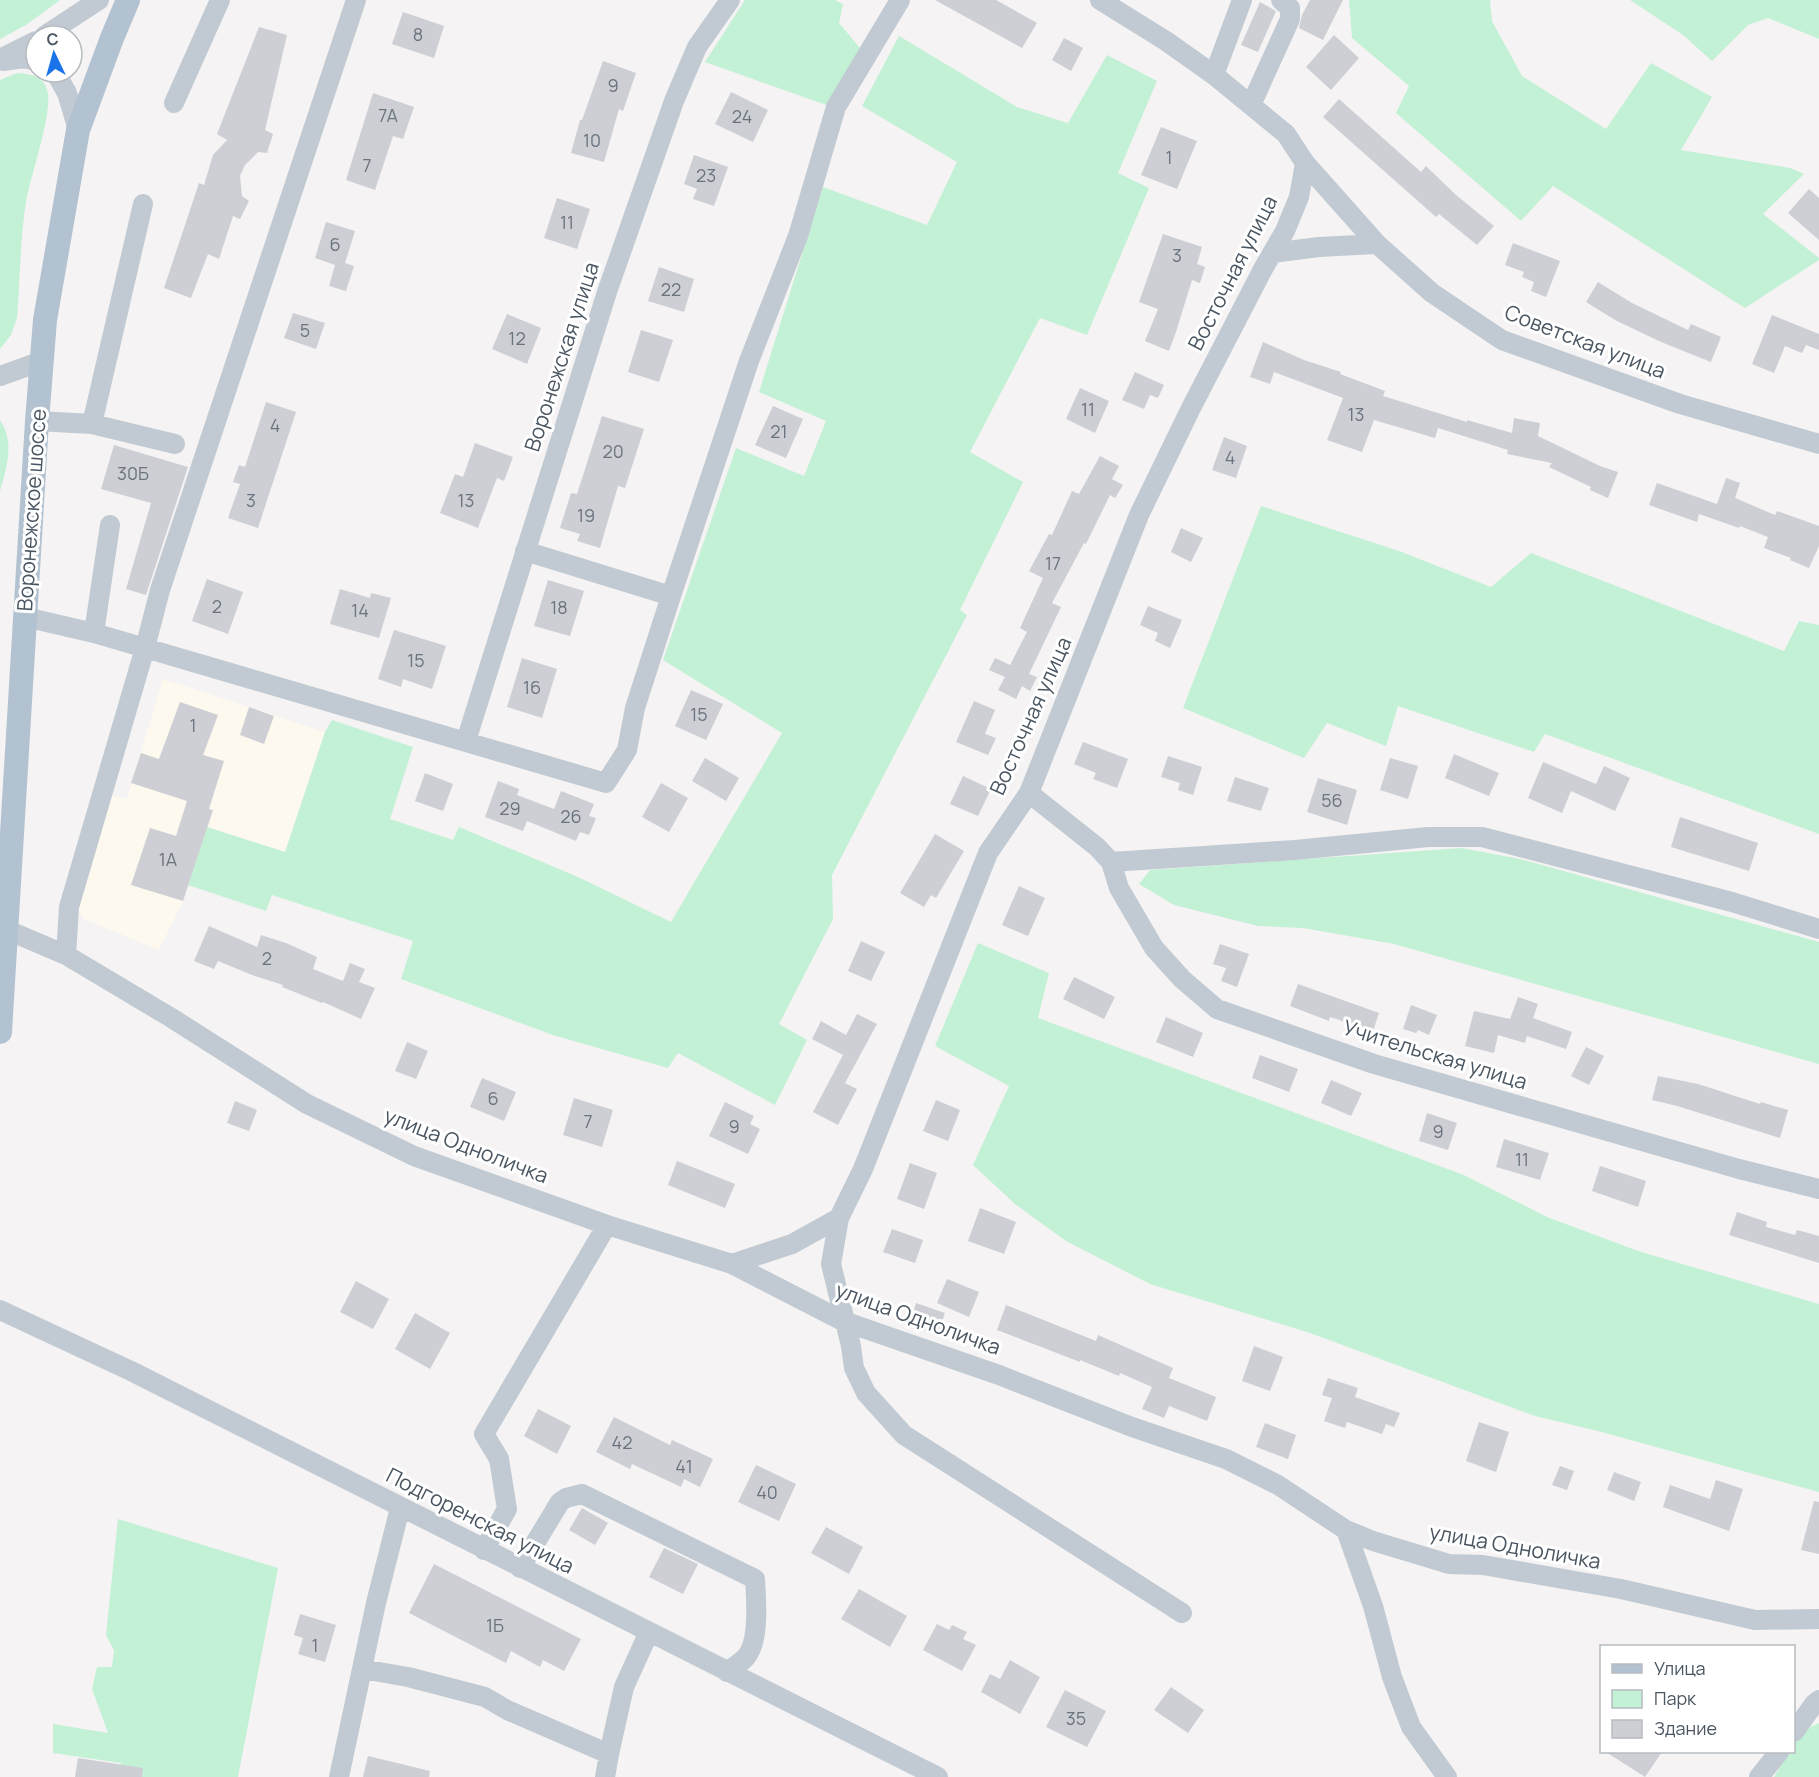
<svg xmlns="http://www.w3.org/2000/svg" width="1819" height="1777" font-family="Manrope,sans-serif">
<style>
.commercial{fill:#fdf9ef}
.green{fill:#c3f1d5}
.building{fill:#cdcfd5}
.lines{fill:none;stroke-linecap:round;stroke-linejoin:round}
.minor{stroke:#c1cad2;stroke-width:20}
.major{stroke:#b3c2d1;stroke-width:24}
.labels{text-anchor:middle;stroke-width:6;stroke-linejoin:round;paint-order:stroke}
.number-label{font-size:18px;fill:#6b747e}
.street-label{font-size:21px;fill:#4a5661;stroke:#fff}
</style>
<rect width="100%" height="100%" fill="#f5f3f3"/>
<!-- commercial -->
<path class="commercial" d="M163,679L325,732L285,852L207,827L183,901L159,950L84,919L78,910L107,796L127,798Z"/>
<!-- green -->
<path class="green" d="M0,0H60L26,25L0,39Z
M745,0H835L843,4L839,23L860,48L829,106L705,62Z
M1349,0H1490L1492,21L1522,76L1606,129L1651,63L1712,97L1681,150L1790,168L1804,174L1763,214L1819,258V260L1745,308L1553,186L1521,221L1396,113L1409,86L1352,38Z
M1630,0H1819V39L1768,18L1748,25L1712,61L1683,35Z
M899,36L1017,107L1068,123L1107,55L1157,81L1118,173L1149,188L1087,335L1040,318L970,452L1023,482L960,610L967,615L832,875L833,919L779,1024L807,1040L775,1105L678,1053L668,1068L553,1035L401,979L413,941L272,895L266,911L188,885L207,827L285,852L325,732L332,720L413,747L390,819L453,840L459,827L578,877L671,922L782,733L663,660L736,448L804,476L826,421L759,392L823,187L927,225L957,162L862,106Z
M17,73C31,74 45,76 48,93C51,119 31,174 26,202C20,240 20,280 17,318L11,335L0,349V80Z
M0,420C15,442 7,467 0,491Z
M1261,506L1399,551L1491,587L1531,553L1784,651L1799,621L1819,625V834L1545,734L1534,752L1398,706L1386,746L1327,723L1304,758L1183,708Z
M1462,848L1520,859L1819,942V1064L1394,944L1303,928L1258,926L1174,905L1139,884L1150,870Z
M978,943L1049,973L1038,1018L1464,1175L1547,1217L1638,1251L1819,1304V1492L1598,1431L1535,1416L1310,1333L1150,1284L1066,1241L1015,1204L973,1165L1009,1086L935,1046Z
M118,1519L278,1568L238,1777H119L121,1763L53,1753V1724L108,1733L92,1689L97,1667H112L114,1651L106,1635Z
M1819,1723V1777H1774L1789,1752H1794C1794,1735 1805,1730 1819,1723Z"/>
<!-- building -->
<path class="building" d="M935,0H996L1037,23L1022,48Z
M1310,0H1343L1323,40L1299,28L1302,15Z
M1260,2L1276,11L1258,52L1241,45Z
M403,12L444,26L434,58L392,44Z
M259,27L287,35L265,130L273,134L267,153L258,152L245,165L240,176L242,196L249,201L240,219L233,216L219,259L208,254L191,298L164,288L199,183L204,185L213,155L227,140L217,134Z
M1334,35L1359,58L1331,90L1306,67Z
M1064,38L1083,48L1071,71L1052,60Z
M603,61L636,73L623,111L619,109L604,162L571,153L580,120H582Z
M731,92L768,110L753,142L715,124Z
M373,93L414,107L403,139L393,136L375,190L346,180Z
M1339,99L1421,172L1426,166L1456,195L1494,226L1477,245L1439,214L1436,217L1323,117Z
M1161,127L1197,141L1177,189L1141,175Z
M694,155L728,167L714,206L693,199L697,189L684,184Z
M1809,189L1819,198V240L1788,213Z
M557,198L590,209L577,249L544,238Z
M326,222L355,231L345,263L354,266L346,291L329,286L335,265L315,258Z
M1163,234L1202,247L1197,264L1205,267L1200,283L1192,280L1176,332L1169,351L1145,341L1158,309L1139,302Z
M1513,243L1560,261L1546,297L1531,291L1534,282L1522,277L1524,272L1505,265Z
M659,267L694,279L684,312L648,301Z
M1598,282L1632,303L1688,330L1691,324L1721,337L1711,362L1661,342L1615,320L1586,302Z
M293,313L325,323L316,349L284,338Z
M507,314L541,328L527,364L492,349Z
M1772,315L1819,334V350L1806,345L1802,353L1785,346L1774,373L1752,364Z
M641,330L673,340L659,382L628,372Z
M1263,342L1304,360L1341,372L1340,374L1385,391L1383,396L1467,422V420L1512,433L1514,418L1540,423L1538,436L1600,466L1618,472L1608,498L1590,490L1591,487L1549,467L1552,463L1507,454L1508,450L1438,428L1435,438L1374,420L1362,452L1327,440L1343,398L1274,372L1270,384L1250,377Z
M1135,372L1164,385L1158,398L1150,395L1144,409L1122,400Z
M1080,388L1109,401L1095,433L1066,419Z
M266,402L296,412L258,528L228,518L240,484L233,482L239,465L245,467Z
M773,406L803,419L786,458L755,445Z
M602,416L644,429L625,488L618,486L600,548L577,541L580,534L560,528L571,493L577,494Z
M1224,437L1247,446L1236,478L1212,470Z
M475,443L513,457L504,481L497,478L478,528L440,513L455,474L463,477Z
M114,445L188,467L146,595L126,589L151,503L101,489Z
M1100,456L1119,466L1112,479L1123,485L1115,498L1110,495L1086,544L1084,543L1052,603L1061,607L1029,674L1037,677L1030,691L1022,686L1016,699L998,690L1005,677L989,670L995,658L1010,665L1027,632L1020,628L1043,578L1029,571L1049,534L1052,535L1072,491L1079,494Z
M1726,478L1740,483L1735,498L1775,515L1777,511L1819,526V546L1809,568L1790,560L1791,558L1764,548L1768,537L1740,526L1739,528L1699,514L1697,522L1649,505L1657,483L1717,504Z
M1181,528L1203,538L1191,562L1171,552Z
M207,579L243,592L228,634L192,621Z
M548,580L584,591L570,636L534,626Z
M340,589L370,598L371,593L391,598L379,638L330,624Z
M1148,606L1182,620L1170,648L1155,641L1158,633L1140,625Z
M394,630L446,646L432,689L403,679L401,687L378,679Z
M522,658L557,669L542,718L507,707Z
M691,690L723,704L706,740L675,726Z
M974,701L995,710L985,734L996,738L988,755L956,742Z
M180,702L218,715L203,755L224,761L209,809L213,810L183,901L131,885L150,828L176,836L187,801L131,783L141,753L159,759Z
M249,707L274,716L264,744L240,735Z
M1083,742L1128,759L1117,788L1093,779L1096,773L1074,764Z
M1454,754L1499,773L1489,796L1445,778Z
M1168,756L1202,767L1193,795L1178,790L1180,783L1161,777Z
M705,758L739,778L726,801L692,781Z
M1390,758L1418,766L1408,799L1380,790Z
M1543,762L1596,784L1604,766L1630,778L1615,811L1571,791L1562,813L1528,798Z
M425,773L453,784L443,811L415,801Z
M963,776L991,789L978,816L950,804Z
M1235,777L1269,788L1261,811L1227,801Z
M1318,778L1357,790L1347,825L1307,812Z
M498,781L519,789L517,795L554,809L561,791L594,804L589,816L596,818L589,835L580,832L576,841L527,821L523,831L485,817Z
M661,783L688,798L669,832L642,817Z
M1680,817L1758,843L1749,871L1671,847Z
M935,834L964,851L936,898L931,895L924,907L900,893Z
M1019,886L1045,898L1028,936L1002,925Z
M209,926L257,947L261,935L286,943L317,957L313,969L343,981L350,963L365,969L359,982L375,988L361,1019L323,1002L322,1003L282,987L283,985L252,975L218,961L214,969L194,961Z
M861,941L885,952L871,981L848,971Z
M1220,944L1249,954L1237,987L1221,981L1226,968L1213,964Z
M1074,977L1115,997L1104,1019L1063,999Z
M1298,984L1379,1013L1373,1031L1330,1017L1329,1021L1290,1006Z
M1518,997L1538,1004L1533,1018L1572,1032L1566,1049L1527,1036L1525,1043L1498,1035L1494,1053L1465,1046L1474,1011L1510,1019Z
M1411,1005L1437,1015L1429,1035L1418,1030L1416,1033L1403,1029Z
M857,1014L877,1024L845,1083L857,1089L838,1125L813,1112L843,1055L812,1039L821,1021L846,1035Z
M1166,1017L1203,1033L1193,1057L1156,1042Z
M407,1042L428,1051L416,1079L395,1071Z
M1586,1047L1604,1056L1589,1085L1571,1076Z
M1260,1055L1298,1069L1289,1092L1252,1078Z
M1658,1076L1698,1084L1760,1104L1761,1102L1788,1110L1780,1138L1677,1106L1652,1100Z
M482,1078L516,1092L504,1121L470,1107Z
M1331,1080L1362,1093L1351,1116L1321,1103Z
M574,1098L613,1110L602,1147L563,1135Z
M936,1100L960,1110L948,1141L923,1131Z
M235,1101L257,1110L249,1131L227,1123Z
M725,1102L754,1116L750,1124L760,1129L748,1154L709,1136Z
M1427,1113L1457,1123L1448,1150L1419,1141Z
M1504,1139L1549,1153L1540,1180L1496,1167Z
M677,1161L735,1184L725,1208L668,1185Z
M910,1163L937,1173L924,1209L897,1199Z
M1600,1166L1646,1181L1638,1207L1592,1191Z
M980,1208L1016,1222L1004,1254L968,1241Z
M1737,1212L1767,1222L1766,1227L1795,1235L1797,1230L1819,1236V1263L1729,1235Z
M892,1229L923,1240L915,1263L883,1252Z
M947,1279L979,1292L969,1317L937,1303Z
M356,1281L389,1299L373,1329L340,1312Z
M916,1303L945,1313L937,1335L909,1326Z
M1006,1305L1096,1341L1098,1335L1173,1368L1169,1378L1216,1397L1207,1421L1169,1406L1164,1418L1142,1409L1152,1387L1120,1373L1119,1376L1080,1360V1362L997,1330Z
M415,1313L450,1333L430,1369L395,1349Z
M1254,1346L1283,1357L1270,1391L1242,1381Z
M1328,1378L1358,1388L1355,1397L1400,1413L1394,1427L1386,1424L1382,1434L1347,1422L1345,1428L1324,1421L1332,1398L1322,1395Z
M538,1409L571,1426L557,1454L524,1436Z
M614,1417L670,1445L672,1440L713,1459L700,1487L684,1479L681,1487L632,1464L630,1469L596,1452Z
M1479,1422L1509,1432L1496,1472L1466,1461Z
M1265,1423L1296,1435L1288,1459L1256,1447Z
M756,1465L796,1484L779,1521L738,1502Z
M1560,1466L1574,1471L1567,1490L1552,1485Z
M1614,1472L1641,1482L1634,1501L1607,1490Z
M1716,1480L1743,1489L1729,1531L1663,1507L1670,1485L1710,1499Z
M1814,1501L1819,1502V1554L1801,1550Z
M582,1508L608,1523L595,1545L569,1530Z
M826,1527L863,1547L849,1574L811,1553Z
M664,1548L698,1564L683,1594L649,1577Z
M434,1564L581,1639L564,1671L543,1660L540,1667L511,1651L506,1663L409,1613Z
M859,1589L907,1616L890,1647L841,1619Z
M300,1614L336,1625L325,1662L298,1654L303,1638L294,1635Z
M937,1624L949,1630L952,1625L967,1632L963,1639L976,1645L962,1671L923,1650Z
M1010,1660L1040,1677L1020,1714L981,1692L990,1674L1000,1679Z
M1171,1687L1204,1710L1188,1733L1154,1710Z
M1065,1690L1106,1711L1087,1747L1046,1727Z
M1606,1752H1662L1645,1777Z
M368,1756L430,1771L429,1777H363Z
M78,1758L143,1768L142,1777H75Z"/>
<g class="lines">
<!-- minor -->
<path class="minor" d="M1100,0L1166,41L1214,75L1286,134L1305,163L1377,244L1432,293L1502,340L1680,404L1819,444
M44,36L99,0
M0,59L36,41
M3,61L24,58L36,61
M55,72L67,93L78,130
M1214,75L1242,0
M174,103L220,0
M1251,105L1290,19V8L1281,0
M1272,253L1319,247L1377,244
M0,376L42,361
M37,421L92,424L143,204
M92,424L175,444
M525,551L671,596L749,361L798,236L836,107L900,0
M25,617L94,633L606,783L627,750L635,708L671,596
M94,633L110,525
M466,741L607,292L674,101L697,47L730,0
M1029,793L1097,847L1111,862L1119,888L1154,948L1182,979L1217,1009L1374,1064L1739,1169L1819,1189
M1111,862L1295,850L1428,837H1482L1732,902L1819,929
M0,927L66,955L170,1017L307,1104L414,1156L607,1225L732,1264L843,1321L999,1375L1132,1427L1226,1459L1278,1485L1346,1530L1373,1541L1449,1564L1483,1565L1621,1589L1755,1620L1819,1619
M66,955L69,907L145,648L160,590L356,0
M839,1218L831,1264L851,1346L854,1368L866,1393L904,1435L1182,1613
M732,1264L792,1244L839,1218L863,1169L988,853L1029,793L1139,515L1191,408L1263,269L1285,231L1299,197L1305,163
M0,1310L131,1371L938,1777
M1346,1530L1373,1606L1392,1677L1411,1727L1447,1777
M484,1550L507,1509L499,1459L484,1434L607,1225
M520,1568L560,1502L566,1498L582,1494L755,1579C756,1598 760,1641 746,1657C741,1663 733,1667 727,1672
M362,1669L408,1677L485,1697L507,1710L609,1754L605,1777
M1794,1732L1814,1704L1819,1700
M609,1754L624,1687L649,1632
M339,1777L376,1603L400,1508
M1759,1777L1779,1752"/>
<!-- major -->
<path class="major" d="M0,1032L37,421L45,320L78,130L112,38L128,0"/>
</g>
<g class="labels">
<!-- number labels -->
<g class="number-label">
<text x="418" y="41">8</text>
<text x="613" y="92">9</text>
<text x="388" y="122">7А</text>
<text x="742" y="123">24</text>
<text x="592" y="147">10</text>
<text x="1169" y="164">1</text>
<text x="367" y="172">7</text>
<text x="706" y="182">23</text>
<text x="567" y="229">11</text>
<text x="335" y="251">6</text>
<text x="1177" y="262">3</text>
<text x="671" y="296">22</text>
<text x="305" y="337">5</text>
<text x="517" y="345">12</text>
<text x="1088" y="416">11</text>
<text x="1356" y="421">13</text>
<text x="275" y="432">4</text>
<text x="779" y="438">21</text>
<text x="613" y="458">20</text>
<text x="1230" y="464">4</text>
<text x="133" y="480">30Б</text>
<text x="251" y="507">3</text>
<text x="466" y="507">13</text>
<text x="586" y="522">19</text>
<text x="1053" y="570">17</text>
<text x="217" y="613">2</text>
<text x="559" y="614">18</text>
<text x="360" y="617">14</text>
<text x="416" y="667">15</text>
<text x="532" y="694">16</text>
<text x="699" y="721">15</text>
<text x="193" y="732">1</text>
<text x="1332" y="807">56</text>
<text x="510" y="815">29</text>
<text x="571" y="823">26</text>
<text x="168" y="866">1А</text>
<text x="267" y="965">2</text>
<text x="493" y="1105">6</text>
<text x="588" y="1128">7</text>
<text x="734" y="1133">9</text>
<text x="1438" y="1138">9</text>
<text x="1522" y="1166">11</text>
<text x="622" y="1449">42</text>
<text x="684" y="1473">41</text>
<text x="767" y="1499">40</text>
<text x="495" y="1632">1Б</text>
<text x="315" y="1652">1</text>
<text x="1076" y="1725">35</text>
</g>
<!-- street labels -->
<g class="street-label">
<text transform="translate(1233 273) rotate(-63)" y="7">Восточная улица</text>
<text transform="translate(1585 342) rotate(21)" y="7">Советская улица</text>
<text transform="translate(562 357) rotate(-72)" y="7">Воронежская улица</text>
<text transform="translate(32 510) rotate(-86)" y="7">Воронежское шоссе</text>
<text transform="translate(1031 716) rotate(-66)" y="7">Восточная улица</text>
<text transform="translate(1435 1055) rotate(17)" y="7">Учительская улица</text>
<text transform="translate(466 1146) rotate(21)" y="7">улица Одноличка</text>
<text transform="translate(918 1319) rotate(20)" y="7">улица Одноличка</text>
<text transform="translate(480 1521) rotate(27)" y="7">Подгоренская улица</text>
<text transform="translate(1515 1547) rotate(10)" y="7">улица Одноличка</text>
</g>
</g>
<!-- legend -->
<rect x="1600" y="1645" width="195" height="108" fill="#ffffff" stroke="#b7bbc0" stroke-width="1.5"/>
<rect x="1612" y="1664" width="30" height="9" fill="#b3c2d1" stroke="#b7bbc0" stroke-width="1.5"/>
<text x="1654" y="1675" font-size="18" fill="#4a5661">Улица</text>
<rect x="1612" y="1690" width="30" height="18" fill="#c3f1d5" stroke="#b7bbc0" stroke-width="1.5"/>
<text x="1654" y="1705" font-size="18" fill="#4a5661">Парк</text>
<rect x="1612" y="1720" width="30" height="18" fill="#cdcfd5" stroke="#b7bbc0" stroke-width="1.5"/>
<text x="1654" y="1735" font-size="18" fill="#4a5661">Здание</text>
<!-- north arrow -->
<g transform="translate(54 54) rotate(355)"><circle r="28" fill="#ffffff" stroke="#b7bbc0" stroke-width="1.5"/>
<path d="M0-4.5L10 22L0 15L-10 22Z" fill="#1a73e8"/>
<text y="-9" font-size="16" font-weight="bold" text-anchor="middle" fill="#4a5661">С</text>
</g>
</svg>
